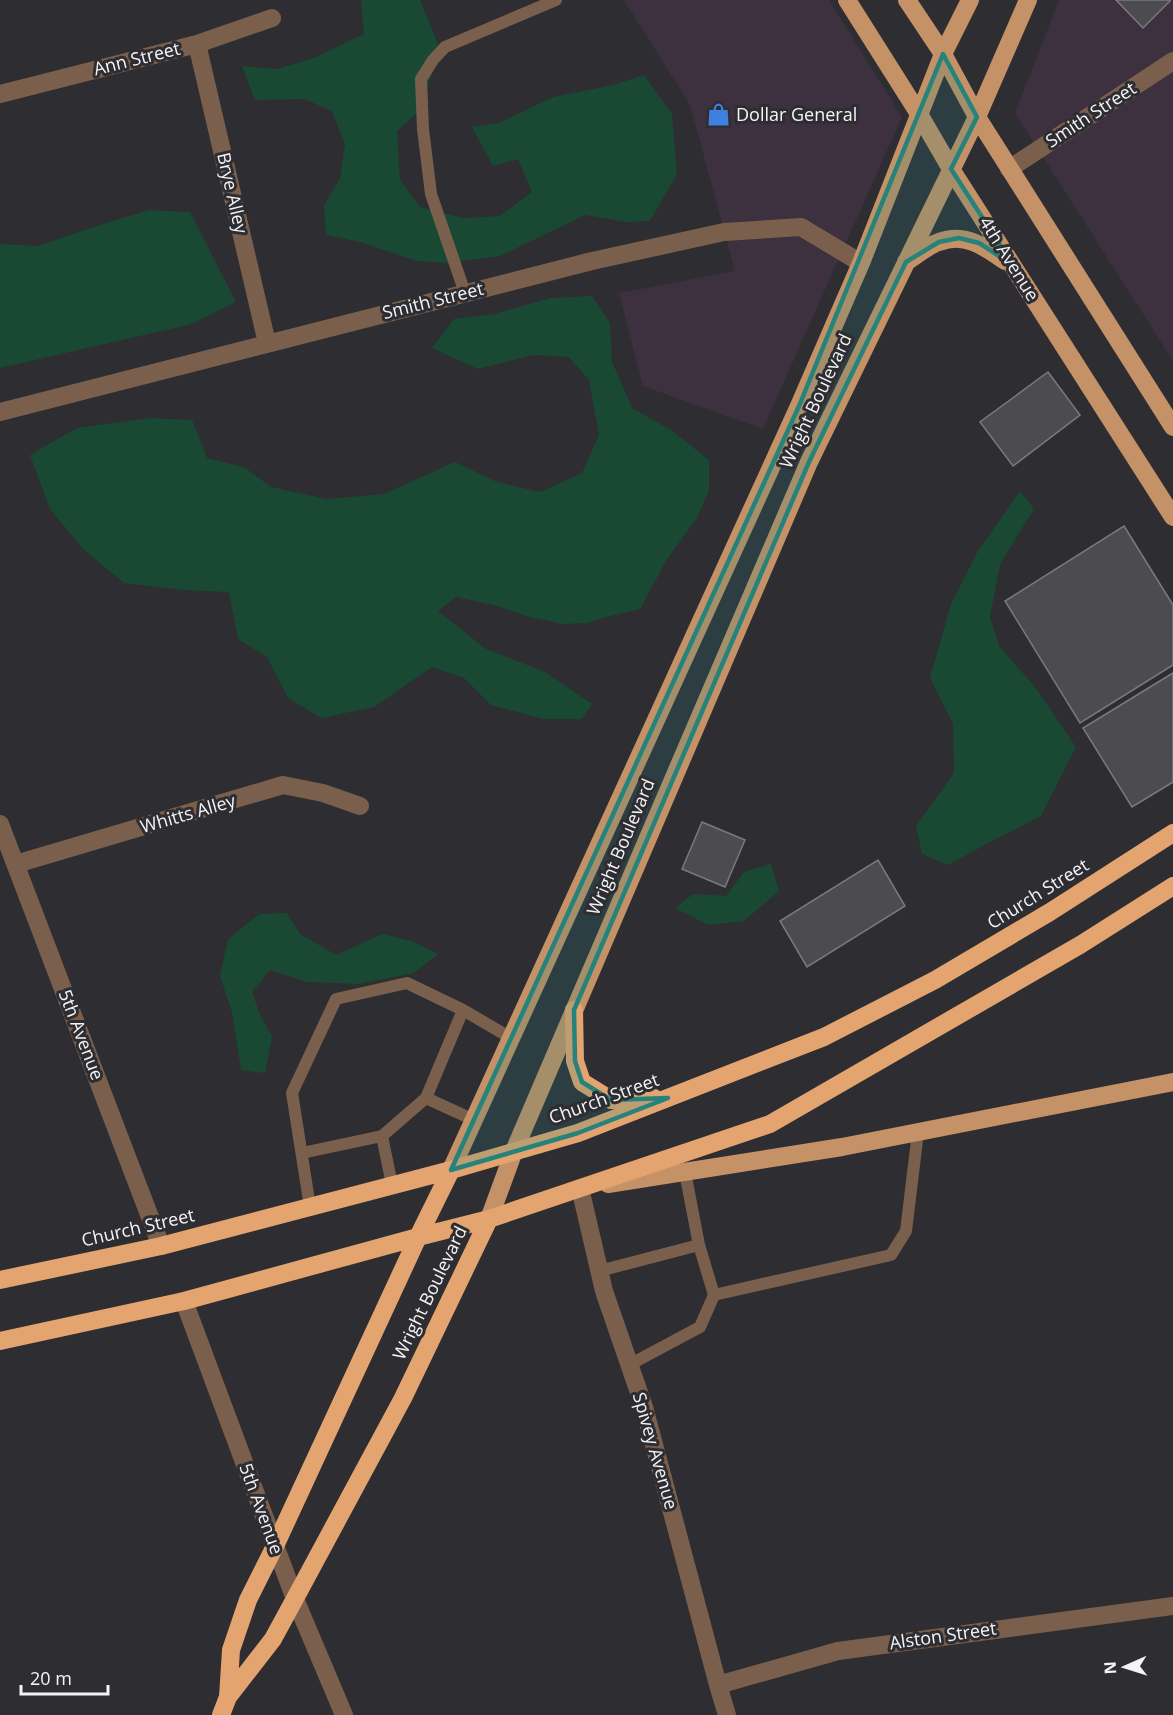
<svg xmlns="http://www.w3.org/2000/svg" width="1173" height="1715" font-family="'Open Sans',sans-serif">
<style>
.commercial{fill:#3d313f}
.green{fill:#194933}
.building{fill:#4b4b50;stroke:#7a797f;stroke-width:1.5}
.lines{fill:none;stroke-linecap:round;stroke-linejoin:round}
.lane{stroke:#7a604c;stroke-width:12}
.street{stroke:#7a604c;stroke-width:18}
.primary{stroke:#c59166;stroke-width:18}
.highway{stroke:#e3a470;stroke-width:18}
.marked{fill:#26837c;fill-opacity:0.2;stroke:#26837c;stroke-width:4.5;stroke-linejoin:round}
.labels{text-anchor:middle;stroke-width:6;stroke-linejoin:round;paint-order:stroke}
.street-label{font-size:18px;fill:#f4f4f7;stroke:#2e2d32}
.poi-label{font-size:18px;fill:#f4f4f7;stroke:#2e2d32;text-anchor:start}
</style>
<rect width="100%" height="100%" fill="#2e2d32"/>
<!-- commercial -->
<path class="commercial" d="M624,0H829L902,117L763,429L643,386L619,293L735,271L690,105Z
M1059,0H1173V361L1015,113Z"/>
<!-- green -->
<path class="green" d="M361,0H420L440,49L420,110L397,131L400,180L420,207L463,218L500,216L532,192L518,159L493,166L472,127L499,123L553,97L613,85L644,75L672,114L677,174L650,221L626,222L585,215L500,256L447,263L417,261L360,242L326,235L324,205L340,179L345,144L332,111L304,99L255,100L242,66L277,69L314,58L364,34Z
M149,210L190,212L236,302L192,324L0,368V244L38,246L97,226Z
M592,296L610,323L612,362L632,408L671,430L709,460V490L697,518L667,559L640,609L602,618L587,623L564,624L529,617L497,606L456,597L438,611L486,649L545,672L592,704L582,719H543L491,705L464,678L432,667L374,707L321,718L288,698L267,657L238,639L229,592L184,590L124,583L84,550L50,509L30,455L77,428L150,418L192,420L207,458L244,467L271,487L327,499L384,494L455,462L497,482L540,492L582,473L599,435L589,380L569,357L533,355L478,369L432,348L454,319L494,314L551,298Z
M1020,491L1034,509L1000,564L990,617L999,646L1035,687L1076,747L1041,816L990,842L948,865L922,854L916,826L954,773L953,724L930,678L951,604L978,551Z
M771,864L779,891L744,921L708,925L675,908L693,894L726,896L744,872Z
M287,913L300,934L336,955L382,934L412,941L438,954L414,973L359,984L307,982L270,970L252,992L260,1015L272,1036L265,1073L241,1070L232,1012L220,976L228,939L259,914Z"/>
<!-- building -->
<path class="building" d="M1116,0H1170V1L1143,28Z
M1048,372L1080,415L1013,466L980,422Z
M1124,526L1173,605V665L1080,723L1005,601Z
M1173,673V782L1132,807L1083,728Z
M702,822L745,840L725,887L682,869Z
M878,860L905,906L807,967L780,921Z"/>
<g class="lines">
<!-- lane -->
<path class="lane" d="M465,293L431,194L423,129L421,79L433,60L445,47L556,0
M426,1098L474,1120
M382,1136L426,1098L463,1010
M302,1153L382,1136L392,1185
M685,1172L699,1245
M310,1207L292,1093L336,999L407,983L463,1010L511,1038
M599,1271L699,1245L714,1295L700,1327L629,1365
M714,1295L891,1255L906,1231L918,1132"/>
<!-- street -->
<path class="street" d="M197,44L267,343
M0,94L197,44L272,18
M1009,169L1173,61
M0,412L592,261L724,232L801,227L861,263
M0,824L161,1246
M16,864L283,785L323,793L360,806
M580,1188L604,1291L644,1407L718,1685L727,1715
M184,1301L295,1599L344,1715
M718,1685L838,1651L1173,1606"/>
<!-- primary -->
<path class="primary" d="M847,0L919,114L951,169L1173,517
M907,0L943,54L977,117L1173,427
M906,262C916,256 927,246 939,242C965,232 985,247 1005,261
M451,1170L799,406L861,263L943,54L970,0
M608,1184L842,1147L1173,1082
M489,1219L514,1151L809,462L977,117L1028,0"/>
<!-- highway -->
<path class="highway" d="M574,1010L575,1061L582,1082L611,1100L654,1098
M0,1280L161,1246L451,1170L578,1133L824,1037L935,980L1050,912L1173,833
M0,1341L184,1301L418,1237L489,1219L770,1124L1080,945L1173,886
M228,1697L231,1650L248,1600L275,1546L418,1237L451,1170
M221,1715L228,1697L273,1639L298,1593L403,1398L489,1219"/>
</g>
<!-- marked area -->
<path class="marked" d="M943,54L977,117L951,169L1013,265L979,243L959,238L939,242L906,262L809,462L574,1010L575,1061L582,1082L611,1100L668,1098L578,1133L451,1170L799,406Z"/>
<!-- icons -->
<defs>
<symbol id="shop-bare" viewBox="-9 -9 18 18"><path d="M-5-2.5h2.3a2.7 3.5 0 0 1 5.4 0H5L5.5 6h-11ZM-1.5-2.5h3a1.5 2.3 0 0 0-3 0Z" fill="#3f7fe0" stroke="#2e2d32" stroke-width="2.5" paint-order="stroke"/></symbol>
</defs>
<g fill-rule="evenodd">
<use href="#shop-bare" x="702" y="98" width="33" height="33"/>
</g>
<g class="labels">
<!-- street labels -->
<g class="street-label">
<text transform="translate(137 59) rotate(-14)" y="6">Ann Street</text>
<text transform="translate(1091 115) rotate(-33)" y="6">Smith Street</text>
<text transform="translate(232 193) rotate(77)" y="6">Brye Alley</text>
<text transform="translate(1009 259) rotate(58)" y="6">4th Avenue</text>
<text transform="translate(433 301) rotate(-14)" y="6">Smith Street</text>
<text transform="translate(816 401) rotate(-65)" y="6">Wright Boulevard</text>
<text transform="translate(188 814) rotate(-16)" y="6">Whitts Alley</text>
<text transform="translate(621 847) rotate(-67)" y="6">Wright Boulevard</text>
<text transform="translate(1038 894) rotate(-32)" y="6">Church Street</text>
<text transform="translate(81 1035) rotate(69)" y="6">5th Avenue</text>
<text transform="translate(604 1099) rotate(-20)" y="6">Church Street</text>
<text transform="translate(138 1228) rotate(-13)" y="6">Church Street</text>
<text transform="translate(430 1293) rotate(-64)" y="6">Wright Boulevard</text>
<text transform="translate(655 1451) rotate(74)" y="6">Spivey Avenue</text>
<text transform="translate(261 1509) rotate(70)" y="6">5th Avenue</text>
<text transform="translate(943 1636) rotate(-8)" y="6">Alston Street</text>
</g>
<!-- poi labels -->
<g class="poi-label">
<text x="736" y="121">Dollar General</text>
</g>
</g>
<!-- north arrow -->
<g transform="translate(1125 1667) rotate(267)" stroke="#2e2d32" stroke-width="4.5" paint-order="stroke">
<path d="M0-4.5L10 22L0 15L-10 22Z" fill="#f4f4f7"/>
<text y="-9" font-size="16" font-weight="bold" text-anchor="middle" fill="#f4f4f7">N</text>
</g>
<!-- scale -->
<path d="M21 1685v9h87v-9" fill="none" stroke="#f4f4f7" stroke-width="3"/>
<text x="30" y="1685" font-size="18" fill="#f4f4f7" stroke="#2e2d32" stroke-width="4.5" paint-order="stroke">20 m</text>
</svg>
